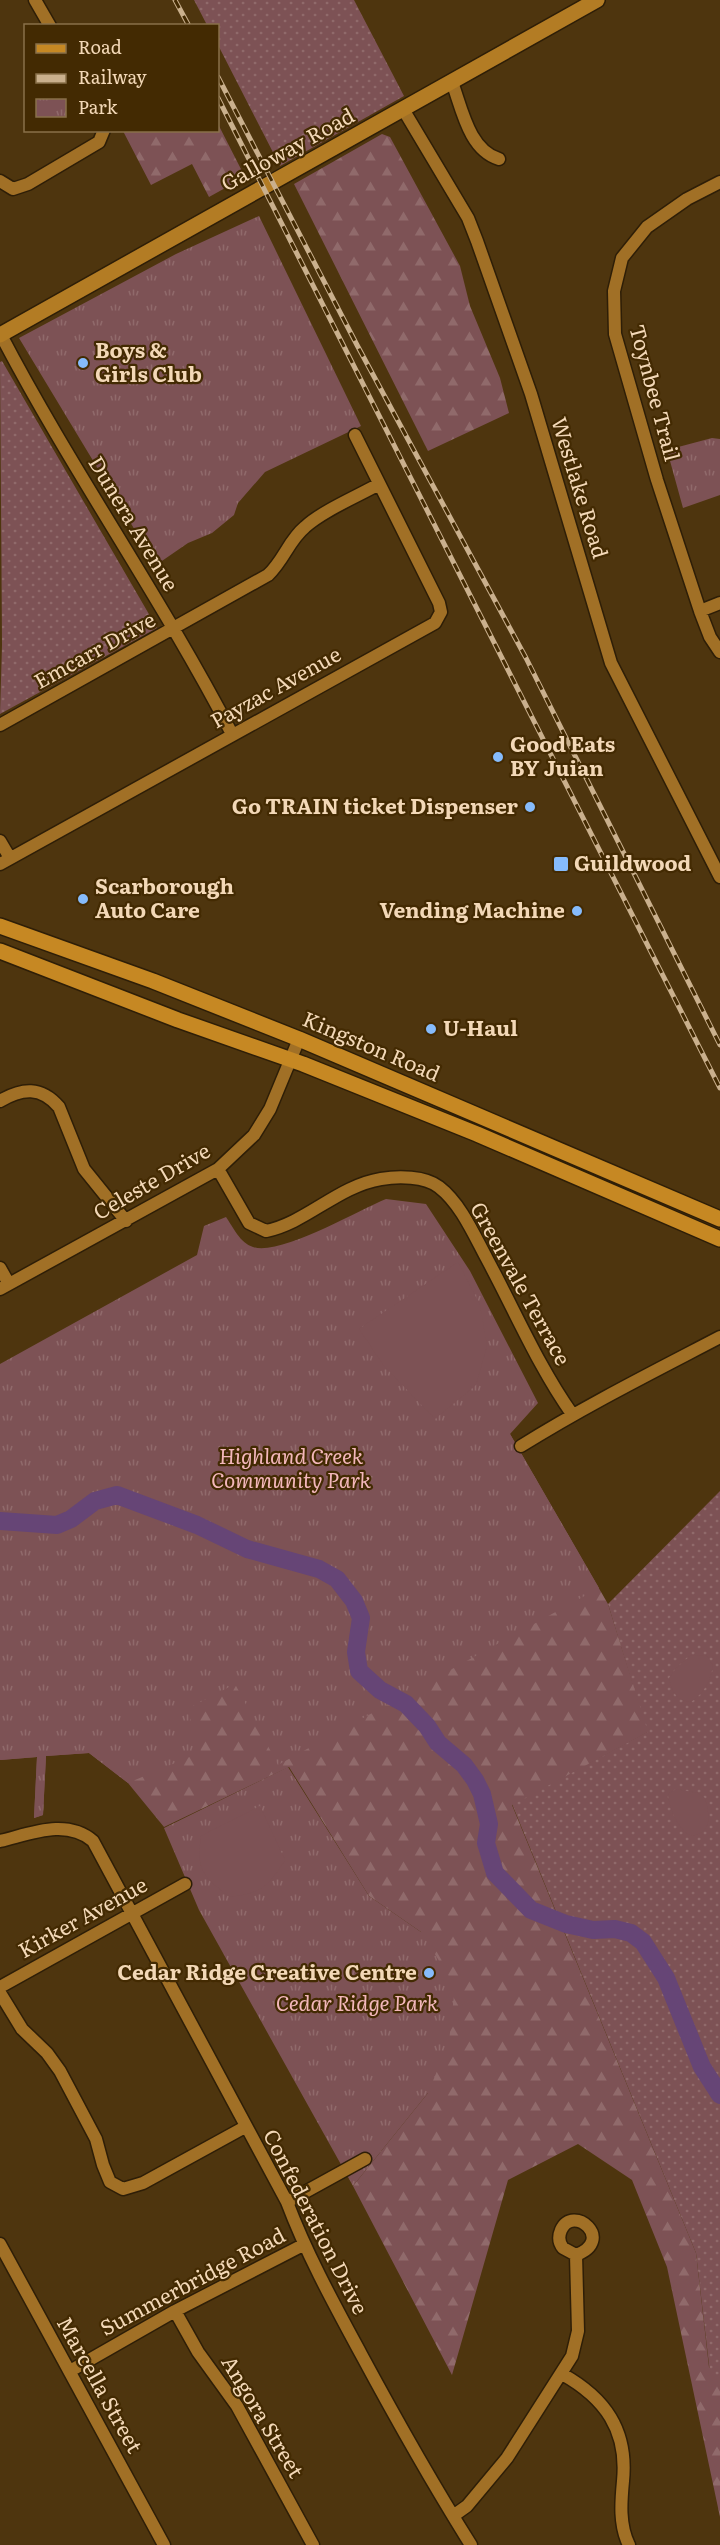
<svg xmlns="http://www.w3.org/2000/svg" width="720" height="2545" font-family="Literata,serif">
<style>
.grass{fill:url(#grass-dots)}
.forest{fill:url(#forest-firs)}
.park{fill:url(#park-tufts)}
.pitch{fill:#7d5255}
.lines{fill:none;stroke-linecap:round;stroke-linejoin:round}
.river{stroke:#664576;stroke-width:18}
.street-casing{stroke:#2e1e07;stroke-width:15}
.secondary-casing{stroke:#2e1e07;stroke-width:18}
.primary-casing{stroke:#2e1e07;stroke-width:18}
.street{stroke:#a17026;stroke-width:12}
.secondary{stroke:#b37c24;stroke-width:15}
.primary{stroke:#c68823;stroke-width:15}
.rail-casing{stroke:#cab08d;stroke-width:5}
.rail{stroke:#432a02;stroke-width:3;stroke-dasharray:9;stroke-linecap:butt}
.poi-dot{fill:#86bbfb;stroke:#432a02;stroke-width:2}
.labels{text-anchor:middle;stroke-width:4.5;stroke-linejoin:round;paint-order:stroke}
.street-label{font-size:21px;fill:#f3d8b7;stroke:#432a02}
.poi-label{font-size:21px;font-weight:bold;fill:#f3d8b7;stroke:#432a02;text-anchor:start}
.park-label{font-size:21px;font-style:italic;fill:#f3b7bb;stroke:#432a02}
</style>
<defs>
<pattern id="grass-dots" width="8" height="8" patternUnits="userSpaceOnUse" patternTransform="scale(1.5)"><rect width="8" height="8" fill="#7d5255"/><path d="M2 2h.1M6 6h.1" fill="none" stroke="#906a6b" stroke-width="1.8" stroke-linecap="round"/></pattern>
<pattern id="forest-firs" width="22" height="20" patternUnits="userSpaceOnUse" patternTransform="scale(1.5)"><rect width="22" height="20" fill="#7d5255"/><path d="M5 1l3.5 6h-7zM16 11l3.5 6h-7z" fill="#906a6b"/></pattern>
<pattern id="park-tufts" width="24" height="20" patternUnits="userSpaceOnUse" patternTransform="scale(1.5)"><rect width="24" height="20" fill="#7d5255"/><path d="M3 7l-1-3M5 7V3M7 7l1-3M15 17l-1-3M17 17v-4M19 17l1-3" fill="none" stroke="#906a6b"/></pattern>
</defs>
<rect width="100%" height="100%" fill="#4e350e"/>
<!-- grass -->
<path class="grass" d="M194,0H354L404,96L280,166L218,45V26L207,25Z
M2,361L157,628L0,714L2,645L0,362Z
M720,1491V2459L696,2253L512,1804L647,1732L608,1604Z"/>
<!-- forest -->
<path class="forest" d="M218,124L245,177L209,197L192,164L151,185L123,131L218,130Z
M382,134L390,137L460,266L470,306L500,378L509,413L428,451L294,184Z
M510,1434L608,1604L648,1732L512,1805L696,2253L709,2367L720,2380V2517L667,2267L632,2180L578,2144L508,2180L452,2375L353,2186L428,2093L421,1932L369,1896L289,1767L164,1827L128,1783L89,1753L46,1756L43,1815L34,1818L37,1757L0,1760Z"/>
<!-- park -->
<path class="park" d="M259,216L361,426L265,472L238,503L234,515L212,533L188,543L156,565L19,338L176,254Z
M712,438L720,439V495L683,508L667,450Z
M386,1199L426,1204L470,1271L538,1403L510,1434L599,1588L278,1765L235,1684L187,1709L201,1752L128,1783L89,1753L46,1756L43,1815L34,1818L37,1757L0,1760V1364L197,1255L204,1226L226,1217C233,1227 240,1243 253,1247C280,1256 357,1211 386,1199Z
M288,1767L369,1896L421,1932L455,1986L449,2042L428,2093L353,2186L199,1910L164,1828Z"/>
<!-- pitch -->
<path class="pitch" d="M458,1262L480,1305L487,1346L476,1385L435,1419L384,1366L359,1329Z
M706,1655L713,1665C711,1681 704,1693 691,1702C676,1700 672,1692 669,1678L676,1668L690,1656Z
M676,1789L698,1793L705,1798C708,1810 713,1826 700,1833C697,1835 693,1836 690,1835C679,1831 668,1805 668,1794Z
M260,1806L285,1860C268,1887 262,1893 230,1897C203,1877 196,1870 201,1836Z"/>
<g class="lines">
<!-- river -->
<path class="river" d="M0,1521L57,1525L71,1519L95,1501L117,1495L197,1525L247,1549L319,1569L337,1579L354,1601L361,1618L356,1652L359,1671L380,1690L406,1704L427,1726L438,1743L464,1765L475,1780L482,1794L489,1824L486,1843L495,1873L531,1910L566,1924L593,1930L615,1929L631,1933L643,1942L666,1978L702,2067L720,2095"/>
<defs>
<path id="street" d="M35,0L50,26
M452,82C462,109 469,150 499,159
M403,109L468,218L477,241L531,394L611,663L720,877
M0,181L13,189L28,184L99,142L104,130
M720,182L687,199L647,227L622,258L614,291L615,334L657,480L700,611L710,637L720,652
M1,335C72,471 161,597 232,734
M700,611L720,603
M0,725L268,575C284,560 289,540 305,527C322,511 358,496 379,484
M0,841L10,858
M0,864L435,623L441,612L439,603L355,435
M0,1101C22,1088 41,1086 59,1107L84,1169L126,1221
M218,1169L249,1223L266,1231C306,1223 338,1186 381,1179C398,1176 425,1176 439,1187C461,1204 474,1235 487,1259C515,1311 538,1366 572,1414
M0,1268L9,1284
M0,1289L218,1169L254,1135L270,1109L299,1039
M521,1446C585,1406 653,1372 720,1337
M0,1841C30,1834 66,1818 93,1841L287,2202C307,2255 334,2304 361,2354C396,2419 432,2483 471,2545
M0,1987L185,1884
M0,1993L22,2029L47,2053L60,2071L96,2139L103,2165L110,2182L123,2189L143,2183L245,2127
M287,2202L365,2159
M0,2244L164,2545
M175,2311L198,2352L237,2406L313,2545
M70,2371L175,2311L303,2245
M562,2374C605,2398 628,2430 623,2481C621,2502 619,2525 629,2545
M453,2516L467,2506L507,2458L572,2356L578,2331L576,2255C616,2240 573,2203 561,2230C558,2237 559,2243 563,2248L576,2255"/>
<path id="secondary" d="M0,335L597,0"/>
<path id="primary" d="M0,926L153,981L299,1039L720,1219
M0,951L178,1020L303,1064L477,1134L720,1239"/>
</defs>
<!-- street casing -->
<use href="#street" class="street-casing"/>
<!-- secondary casing -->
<use href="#secondary" class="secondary-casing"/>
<!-- primary casing -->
<use href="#primary" class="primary-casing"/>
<!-- street -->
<use href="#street" class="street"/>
<!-- secondary -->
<use href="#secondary" class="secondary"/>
<!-- primary -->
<use href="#primary" class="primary"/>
<defs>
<path id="rail" d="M175,0L189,26
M218,77L357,345L526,658L720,1045
M218,98L720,1088"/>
</defs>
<!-- rail casing -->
<use href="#rail" class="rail-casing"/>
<!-- rail -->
<use href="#rail" class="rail"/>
</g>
<!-- markers -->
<g class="poi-dot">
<circle cx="83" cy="363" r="6"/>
<circle cx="498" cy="757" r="6"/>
<circle cx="530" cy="807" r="6"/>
<rect x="553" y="856" width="16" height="16" rx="3"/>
<circle cx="83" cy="899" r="6"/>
<circle cx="577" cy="911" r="6"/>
<circle cx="431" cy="1029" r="6"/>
<circle cx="429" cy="1973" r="6"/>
</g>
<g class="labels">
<!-- street labels -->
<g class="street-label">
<text transform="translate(288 150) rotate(-29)" y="7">Galloway Road</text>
<text transform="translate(654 393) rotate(75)" y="7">Toynbee Trail</text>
<text transform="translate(579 488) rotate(73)" y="7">Westlake Road</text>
<text transform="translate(133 524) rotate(59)" y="7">Dunera Avenue</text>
<text transform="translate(95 651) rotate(-29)" y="7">Emcarr Drive</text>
<text transform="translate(276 688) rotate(-29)" y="7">Payzac Avenue</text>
<text transform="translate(371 1047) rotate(23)" y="7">Kingston Road</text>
<text transform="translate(152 1182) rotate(-30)" y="7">Celeste Drive</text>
<text transform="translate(520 1284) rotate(61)" y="7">Greenvale Terrace</text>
<text transform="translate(83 1918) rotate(-29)" y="7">Kirker Avenue</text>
<text transform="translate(315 2222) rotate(63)" y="7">Confederation Drive</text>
<text transform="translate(193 2282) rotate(-28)" y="7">Summerbridge Road</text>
<text transform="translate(99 2385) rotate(61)" y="7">Marcella Street</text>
<text transform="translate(262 2417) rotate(59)" y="7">Angora Street</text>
</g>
<!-- poi labels -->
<g class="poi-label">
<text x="95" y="358">Boys &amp;<tspan x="95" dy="24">Girls Club</tspan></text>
<text x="510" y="752">Good Eats<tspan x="510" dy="24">BY Juian</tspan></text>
<text x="518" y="814" text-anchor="end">Go TRAIN ticket Dispenser</text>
<text x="574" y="871">Guildwood</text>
<text x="95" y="894">Scarborough<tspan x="95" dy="24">Auto Care</tspan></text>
<text x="565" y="918" text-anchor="end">Vending Machine</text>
<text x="443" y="1036">U-Haul</text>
<text x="417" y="1980" text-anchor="end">Cedar Ridge Creative Centre</text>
</g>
<!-- park labels -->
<g class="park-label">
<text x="291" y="1464">Highland Creek<tspan x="291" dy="24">Community Park</tspan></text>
<text x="357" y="2011">Cedar Ridge Park</text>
</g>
</g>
<!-- legend -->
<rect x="24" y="24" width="195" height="108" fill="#432a02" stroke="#89704a" stroke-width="1.5"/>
<rect x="36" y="44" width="30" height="9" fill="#c68823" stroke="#89704a" stroke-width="1.5"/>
<text x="78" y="54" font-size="18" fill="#f3d8b7">Road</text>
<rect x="36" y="74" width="30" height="9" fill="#cab08d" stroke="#89704a" stroke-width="1.5"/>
<text x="78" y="84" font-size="18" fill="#f3d8b7">Railway</text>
<rect x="36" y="99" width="30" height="18" fill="url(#park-tufts)" stroke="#89704a" stroke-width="1.5"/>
<text x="78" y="114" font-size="18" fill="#f3d8b7">Park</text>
</svg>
